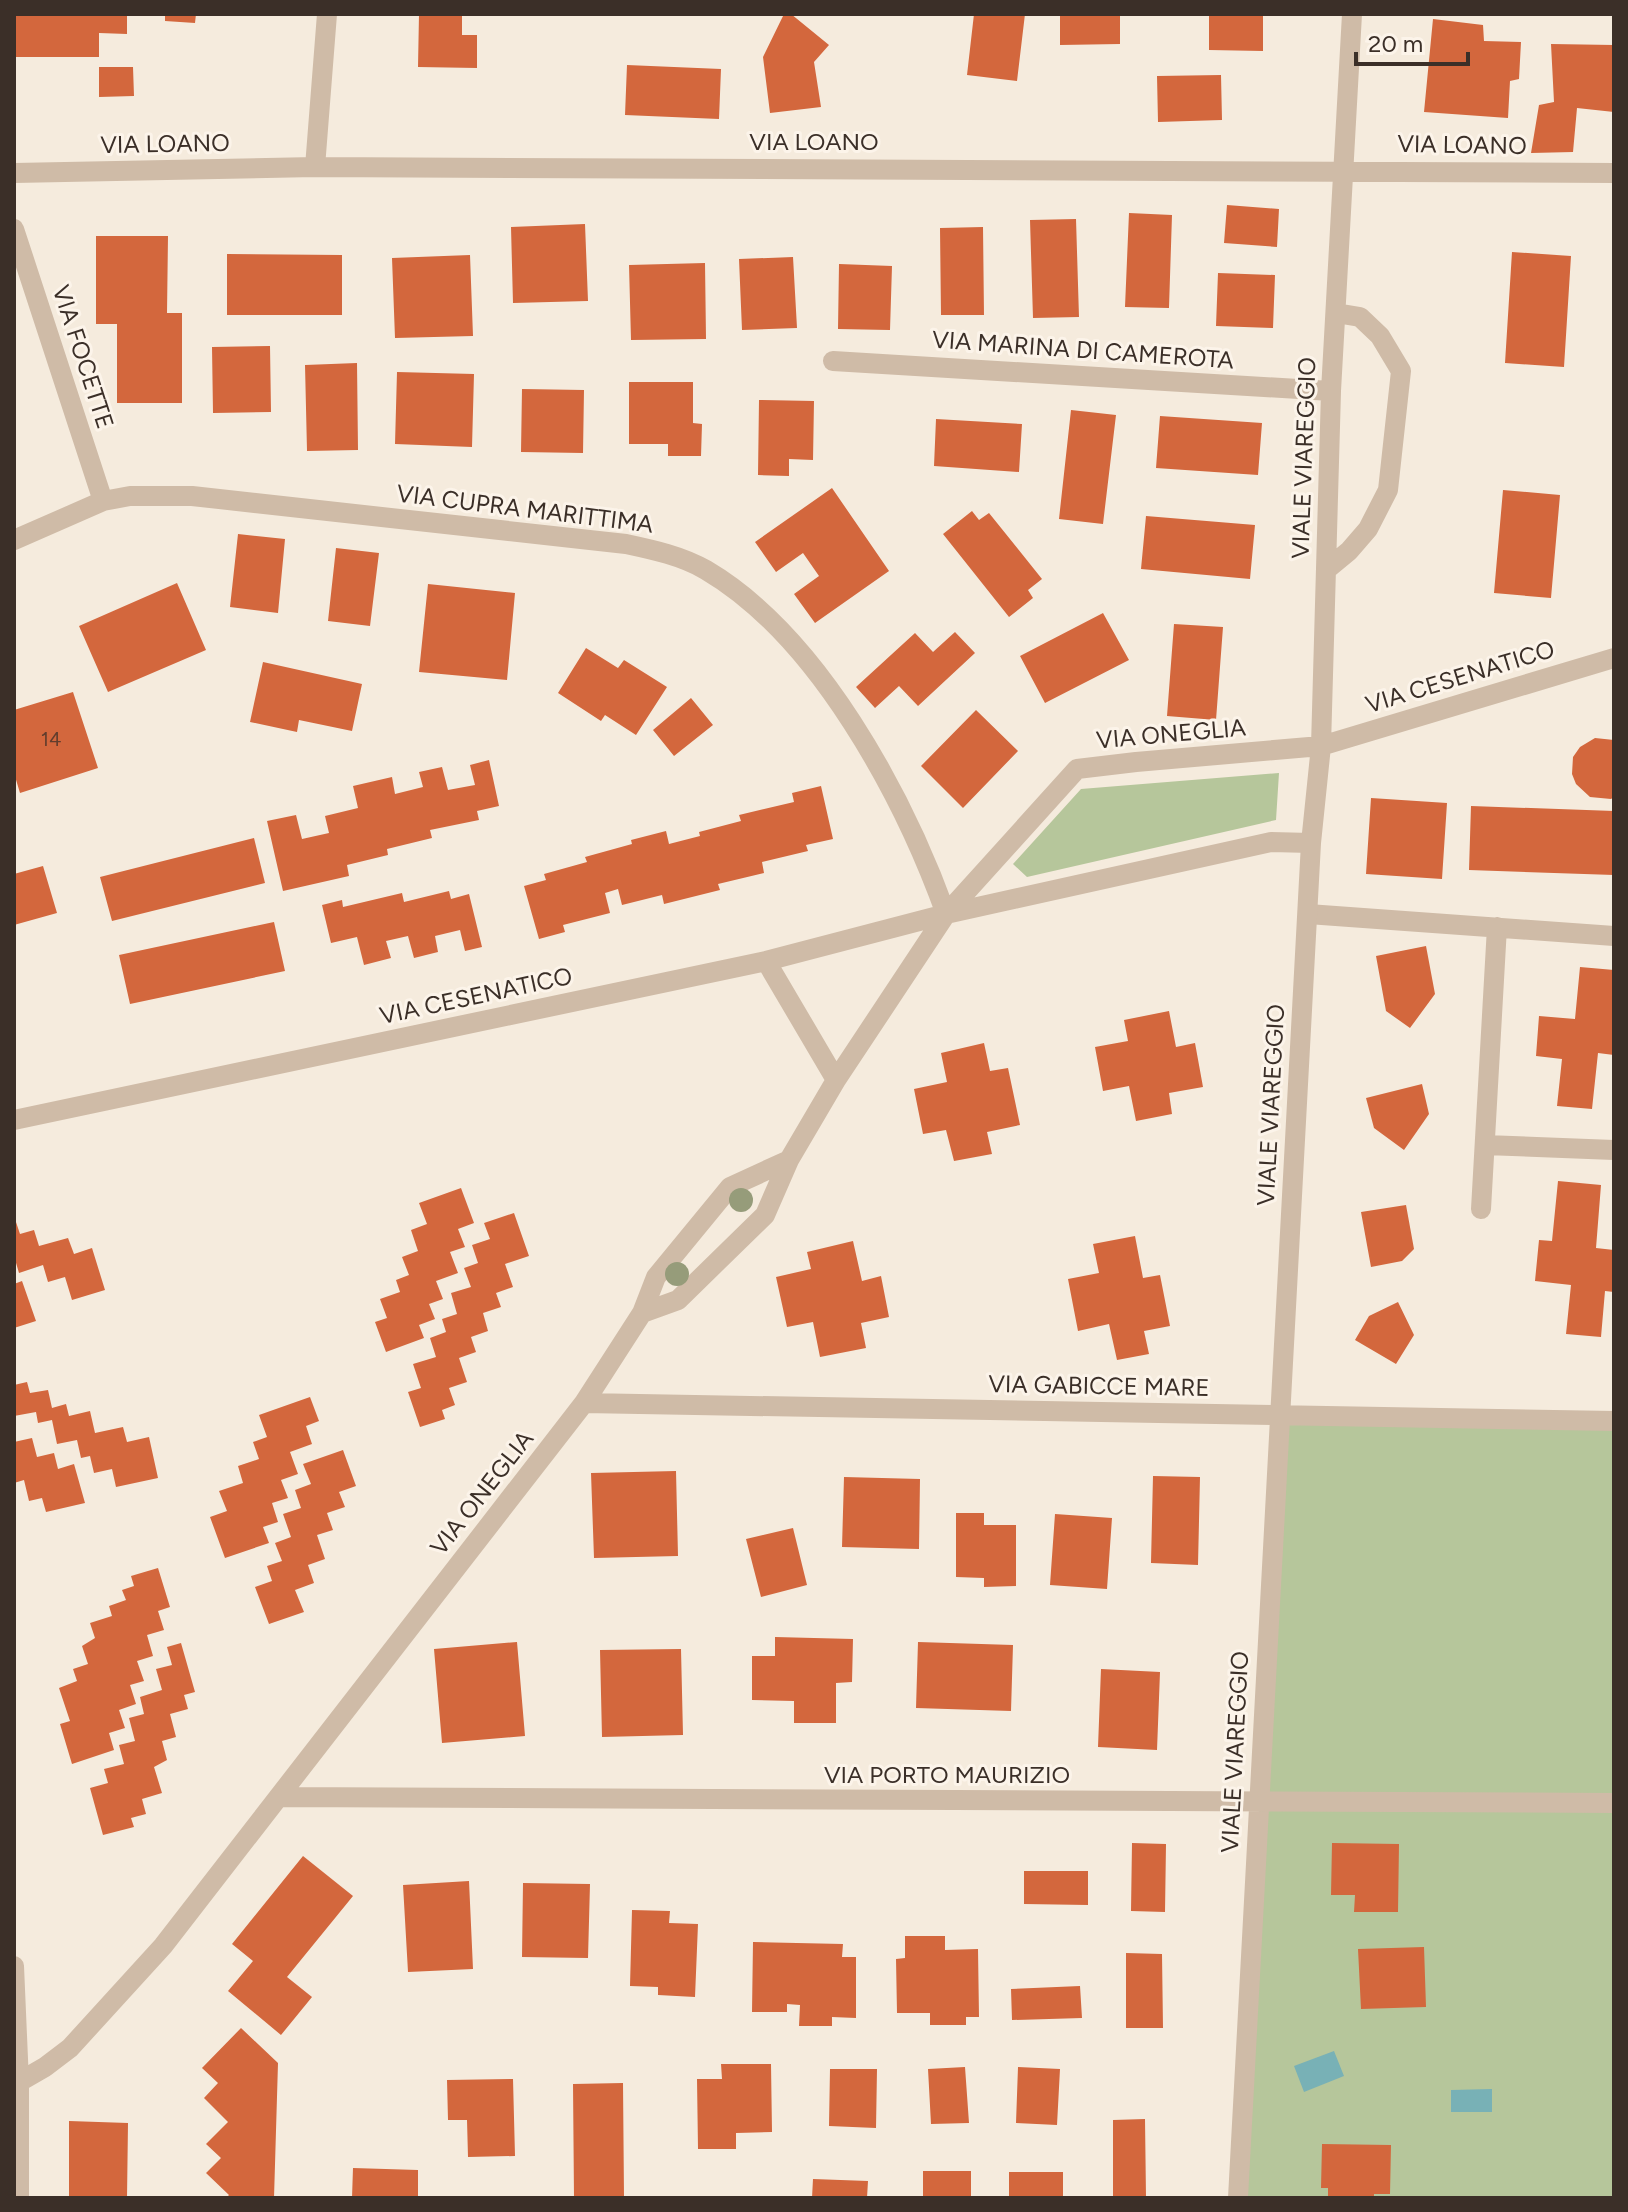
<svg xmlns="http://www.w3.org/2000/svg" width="1628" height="2212" font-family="Figtree,sans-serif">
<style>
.green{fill:#b6c69b}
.water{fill:#78b1b6}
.building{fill:#d3673d}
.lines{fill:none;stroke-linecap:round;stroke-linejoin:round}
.lane{stroke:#cfbba7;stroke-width:20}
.street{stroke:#cfbba7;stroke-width:20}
.tree{fill:#969c7a}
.labels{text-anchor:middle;stroke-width:6;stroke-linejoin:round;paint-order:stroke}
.number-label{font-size:20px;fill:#613d2d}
.street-label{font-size:24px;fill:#3b2f28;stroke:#fcf4ea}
</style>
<rect width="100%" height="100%" fill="#f5ebdd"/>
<!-- green -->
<path class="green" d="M1279,773L1276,820L1027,877L1013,864L1081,789Z
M1280,1415L1614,1420V2198H1238Z"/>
<!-- water -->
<path class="water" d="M1334,2051L1344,2076L1304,2092L1294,2066Z
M1492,2089V2112H1451V2090Z"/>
<!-- building -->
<path class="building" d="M14,14H127V34L99,33V57H14Z
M165,14H196L195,23L165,21Z
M419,14H462V35H477V68L418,67Z
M784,14H791L829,45L814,62L821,107L770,113L763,57Z
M974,14H1025L1017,81L967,75Z
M1060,14H1120V44L1060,45Z
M1209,14H1263V51L1209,50Z
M1433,19L1483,25L1484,41L1521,42L1519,79L1510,81L1508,118L1424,112Z
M1551,44L1614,45V112L1577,108L1573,152L1531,153L1539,105L1554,102Z
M627,65L721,69L719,119L625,115Z
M99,67H133L134,96L99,97Z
M1221,75L1222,120L1158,122L1157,76Z
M1227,205L1279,209L1277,247L1224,243Z
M1129,213L1172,215L1169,308L1125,307Z
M1076,219L1079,317L1033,318L1030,220Z
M585,224L588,301L513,303L511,227Z
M983,227L984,315H941L940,228Z
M96,236H168L167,313H182V403H117V324H96Z
M1512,252L1571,256L1564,367L1505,363Z
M227,254L342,255V315H227Z
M470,255L473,336L395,338L392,258Z
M793,257L797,328L742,330L739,259Z
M705,263L706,339L631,340L629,265Z
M839,264L892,266L890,330L838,329Z
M1218,273L1275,275L1273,328L1216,326Z
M270,346L271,412L213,413L212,347Z
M357,363L358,450L307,451L305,365Z
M397,372L474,374L472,447L395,444Z
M629,382H693V423L702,424L701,456H668V444H629Z
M522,389L584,390L583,453L521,452Z
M759,400L814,401L813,460L789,459V476L758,475Z
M1071,410L1116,415L1103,524L1059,519Z
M1160,416L1262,423L1258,475L1156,468Z
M936,419L1022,424L1019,472L934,466Z
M832,488L889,571L815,623L794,594L819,576L803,553L776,572L755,542Z
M1503,490L1560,495L1551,598L1494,593Z
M972,511L979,520L989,513L1042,579L1028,590L1033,598L1009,617L943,534Z
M1146,516L1255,525L1250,579L1141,569Z
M238,534L285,539L278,613L230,607Z
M336,548L379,553L370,626L328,621Z
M177,583L206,650L108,692L79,626Z
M428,584L515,593L507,680L419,672Z
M1103,613L1129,660L1045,703L1020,656Z
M1174,624L1223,627L1216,720L1167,716Z
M955,632L975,653L918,706L899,686L875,708L856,687L915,633L933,652Z
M586,648L618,668L624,660L667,687L636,735L605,715L601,721L558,693Z
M263,662L362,684L352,731L299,720L297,732L250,722Z
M73,692L98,768L20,793L14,773V710Z
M691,698L713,725L674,756L653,730Z
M976,710L1018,751L963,808L921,766Z
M1595,738L1614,740V797L1611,799L1590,797L1576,784L1572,774L1573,757L1580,747Z
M489,760L499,806L477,811L479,820L430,830L432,838L387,849L388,855L347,865L349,876L283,891L267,821L296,815L302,839L329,833L325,816L358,808L353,786L392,777L395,794L423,787L419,772L442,767L448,790L475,785L470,765Z
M821,786L833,839L806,845L808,851L762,862L764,873L718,884L720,890L664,904L662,895L622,905L618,889L605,893L610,913L563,925L565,932L539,939L524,886L546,880L544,874L587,862L585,857L632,844L631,840L666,831L669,844L700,836L699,832L741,821L739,815L794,802L792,793Z
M1371,798L1447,803L1442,879L1366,874Z
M1471,806L1614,811V875L1469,870Z
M254,838L265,883L112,921L100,877Z
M43,866L57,913L14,925V874Z
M449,891L451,899L469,894L482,947L465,951L460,930L435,936L438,952L414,958L408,936L386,941L391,958L364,965L357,937L331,943L322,905L342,900L343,907L402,893L404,902Z
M274,922L285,971L130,1004L119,955Z
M1426,946L1435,994L1410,1028L1386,1011L1376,956Z
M1580,967L1614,970V1055L1598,1053L1592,1109L1557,1106L1562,1059L1536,1056L1539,1016L1575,1019Z
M1169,1011L1176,1047L1195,1043L1203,1087L1169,1093L1172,1114L1136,1121L1129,1086L1103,1091L1095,1047L1128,1041L1124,1020Z
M984,1043L990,1071L1008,1068L1020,1125L987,1132L992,1154L954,1161L946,1130L923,1134L914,1089L947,1082L941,1053Z
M1422,1084L1429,1114L1404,1150L1374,1128L1366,1098Z
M1558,1181L1601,1185L1596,1248L1614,1250V1292L1605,1291L1601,1337L1566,1334L1571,1285L1535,1281L1539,1240L1552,1241Z
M461,1188L474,1223L458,1229L465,1247L450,1252L458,1273L436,1281L443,1299L429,1304L435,1319L419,1325L424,1338L386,1352L375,1322L387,1318L380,1299L400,1292L396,1280L409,1275L402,1257L418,1251L411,1230L427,1224L419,1203Z
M1406,1205L1414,1249L1402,1261L1371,1267L1361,1212Z
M514,1213L529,1256L505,1264L513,1287L496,1293L501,1307L483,1313L488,1331L471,1337L476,1352L459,1358L467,1382L449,1388L455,1405L442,1410L445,1419L420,1427L408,1392L421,1388L413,1364L436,1357L430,1338L446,1332L442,1319L457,1314L451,1293L471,1287L464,1268L478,1263L472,1245L490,1239L484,1223Z
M14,1216L20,1234L34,1230L39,1246L68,1238L74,1254L92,1248L105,1290L72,1300L65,1277L48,1282L43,1265L19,1273L14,1256Z
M1135,1236L1143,1278L1160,1275L1170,1326L1144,1331L1149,1354L1117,1360L1109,1324L1078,1331L1068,1279L1099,1273L1093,1244Z
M853,1241L862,1281L881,1276L889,1317L861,1323L866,1348L820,1357L813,1322L787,1327L776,1277L811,1269L807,1252Z
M22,1281L36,1321L14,1328V1284Z
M1398,1302L1414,1335L1396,1364L1355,1340L1369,1316Z
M27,1382L30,1393L48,1390L52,1408L66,1404L69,1416L90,1411L95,1433L123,1427L127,1442L149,1437L158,1478L116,1487L112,1469L94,1473L90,1456L81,1458L77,1440L57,1444L52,1420L38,1423L36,1412L14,1416V1385Z
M310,1397L319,1421L306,1426L312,1444L290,1452L298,1474L281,1480L288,1498L272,1503L278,1522L263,1527L269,1543L225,1558L210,1517L227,1511L219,1491L243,1483L238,1466L259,1459L253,1442L267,1437L259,1415Z
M32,1438L37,1457L54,1453L58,1469L74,1464L85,1503L46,1512L42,1498L29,1501L24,1480L14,1483V1442Z
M343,1450L356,1486L339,1492L345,1507L327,1513L333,1530L317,1535L325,1559L308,1565L314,1583L295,1590L304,1612L269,1624L255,1587L272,1581L267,1566L282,1561L275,1543L291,1537L283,1514L301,1508L295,1490L311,1484L303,1464Z
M676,1471L678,1556L594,1558L591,1473Z
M1153,1476L1200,1477L1198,1565L1151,1563Z
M844,1477L920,1479L919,1549L842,1547Z
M956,1513H984V1525H1016V1586L984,1587V1578L956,1577Z
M1055,1514L1112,1518L1107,1589L1050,1585Z
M793,1528L807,1585L761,1597L746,1539Z
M158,1568L170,1607L158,1611L164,1630L147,1635L153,1656L137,1661L144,1681L130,1685L136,1704L119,1710L125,1728L109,1733L114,1750L72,1764L60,1724L70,1721L59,1688L77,1681L73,1669L88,1664L82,1646L95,1638L90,1623L112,1616L109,1606L126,1600L122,1590L134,1586L131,1576Z
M775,1637L853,1639L852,1682L836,1683V1723H794V1701L752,1700V1656H775Z
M517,1642L525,1736L442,1743L434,1649Z
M918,1642L1013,1645L1011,1711L916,1708Z
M181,1643L195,1692L184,1695L188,1709L170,1714L176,1737L162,1741L167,1760L154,1767L162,1793L142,1799L146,1814L131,1818L134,1827L103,1835L90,1788L108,1783L104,1769L124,1764L119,1745L135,1741L129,1718L144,1714L140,1697L162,1690L156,1669L172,1665L167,1647Z
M681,1649L683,1735L602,1737L600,1650Z
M1101,1669L1160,1672L1157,1750L1098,1747Z
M1132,1843L1166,1844L1165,1912L1131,1911Z
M1332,1843L1399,1844L1398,1912H1354L1355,1895H1331Z
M303,1856L353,1896L287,1977L312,1997L281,2035L228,1991L253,1961L232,1944Z
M1024,1871H1088V1905L1024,1904Z
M469,1881L473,1969L408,1972L403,1885Z
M523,1883L590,1884L588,1958L522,1957Z
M632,1910L670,1911L669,1923L698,1924L695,1997L658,1995V1987L630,1986Z
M905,1936H945V1950L978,1949L979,2017H966V2025H930V2013H897L896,1959L905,1958Z
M753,1942L843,1944L842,1957H856V2018L832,2017V2026H799L800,2005L787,2004V2012H752Z
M1424,1947L1426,2007L1361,2009L1358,1949Z
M1126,1953L1162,1954L1163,2028H1126Z
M1080,1986L1082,2018L1012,2020L1011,1989Z
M241,2028L278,2063L274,2198H226L229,2195L206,2173L221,2158L206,2144L228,2122L204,2098L218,2083L202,2068Z
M721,2064H771L772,2132L736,2133V2149H698L697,2079H722Z
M965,2067L969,2123L931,2124L928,2069Z
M1018,2067L1060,2069L1057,2125L1016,2123Z
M830,2069H877L876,2128L829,2126Z
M513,2079L515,2156L468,2157L467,2120H448L447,2080Z
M623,2083L624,2197L574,2198L573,2084Z
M1145,2119L1146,2198H1113V2120Z
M69,2121L128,2123L127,2198H69Z
M1322,2144L1391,2145L1390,2194H1374V2198H1328V2188H1321Z
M353,2168L418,2170V2198H352Z
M923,2171H971V2198H923Z
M1009,2172H1063V2198H1009Z
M813,2179L868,2181L867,2198H812Z"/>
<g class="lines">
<!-- lane -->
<path class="lane" d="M1308,914L1614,936
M1485,1145L1614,1150
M1481,1209L1497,927"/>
<!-- street -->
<path class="street" d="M315,167L327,14
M14,173L315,167L1614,173
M14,229L103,501
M833,361L1331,391
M14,540L103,501L130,496H192L626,544C654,550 682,556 706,570C818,636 903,795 946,914
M1326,570L1349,551L1368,529L1388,490L1401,371L1380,336L1360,317L1336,313
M766,961L836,1080
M14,1120L766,961L946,914L1271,842L1311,843
M642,1313L678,1300L765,1215L789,1160L836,1080L946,914L1077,769L1136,762L1321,746L1614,658
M584,1403L1614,1421
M280,1797L1614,1803
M14,1966L19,2082V2198
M19,2082L45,2067L70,2048L163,1946L584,1403L642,1313L656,1277L730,1187L789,1160
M1238,2198L1311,843L1321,746L1331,391L1352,14"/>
</g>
<!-- trees -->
<g class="tree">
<circle cx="741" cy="1200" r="12"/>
<circle cx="677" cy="1274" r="12"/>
</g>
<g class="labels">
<!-- number labels -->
<g class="number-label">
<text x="51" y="746">14</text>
</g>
<!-- street labels -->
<g class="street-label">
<text x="814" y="150">VIA LOANO</text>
<text transform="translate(165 144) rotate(-1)" y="8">VIA LOANO</text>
<text transform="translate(1462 145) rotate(1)" y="8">VIA LOANO</text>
<text transform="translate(1083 350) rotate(4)" y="8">VIA MARINA DI CAMEROTA</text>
<text transform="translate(83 357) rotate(72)" y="8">VIA FOCETTE</text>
<text transform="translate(1304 458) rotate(-88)" y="8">VIALE VIAREGGIO</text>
<text transform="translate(525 509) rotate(7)" y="8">VIA CUPRA MARITTIMA</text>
<text transform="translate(1460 677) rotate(-17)" y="8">VIA CESENATICO</text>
<text transform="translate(1171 734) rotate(-5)" y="8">VIA ONEGLIA</text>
<text transform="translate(476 996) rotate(-12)" y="8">VIA CESENATICO</text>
<text transform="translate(1271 1105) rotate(-87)" y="8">VIALE VIAREGGIO</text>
<text transform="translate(1099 1386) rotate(1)" y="8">VIA GABICCE MARE</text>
<text transform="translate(482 1493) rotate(-52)" y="8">VIA ONEGLIA</text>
<text transform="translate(1235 1752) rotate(-87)" y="8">VIALE VIAREGGIO</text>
<text x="947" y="1783">VIA PORTO MAURIZIO</text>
</g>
</g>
<!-- border -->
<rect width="1628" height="2212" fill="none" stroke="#3b2f28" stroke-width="32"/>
<!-- scale -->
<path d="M1356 52v12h112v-12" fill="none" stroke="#3b2f28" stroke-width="4"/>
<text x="1368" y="52" font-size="24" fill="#3b2f28" stroke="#fcf4ea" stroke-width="6" paint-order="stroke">20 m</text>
</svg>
